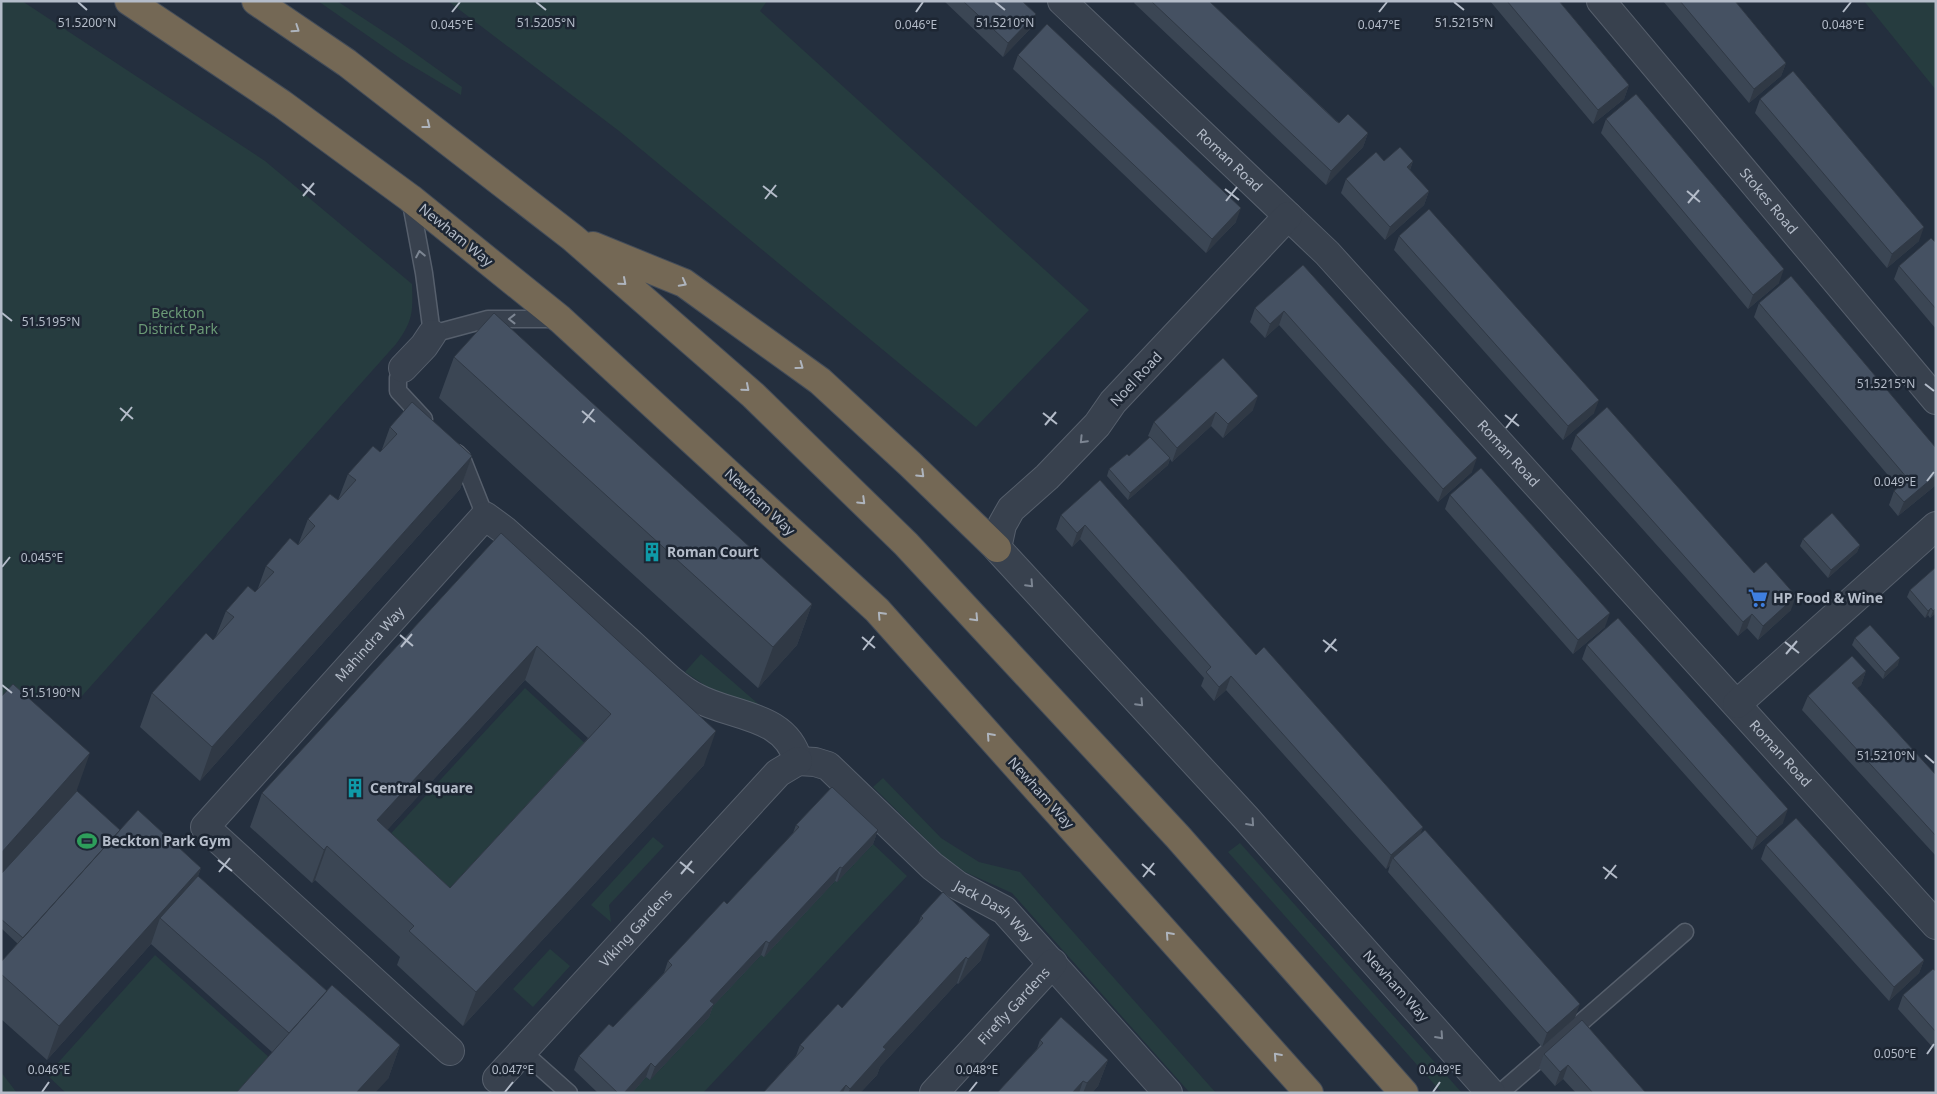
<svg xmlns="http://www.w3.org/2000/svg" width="1937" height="1094" font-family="'Noto Sans',sans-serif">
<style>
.green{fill:#263c3f}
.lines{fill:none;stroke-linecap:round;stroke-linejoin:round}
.lane-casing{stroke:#565f6c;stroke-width:19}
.street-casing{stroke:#565f6c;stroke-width:30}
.highway-casing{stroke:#434c59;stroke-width:30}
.lane{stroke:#38414e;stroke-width:16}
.street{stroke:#38414e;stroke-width:28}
.highway{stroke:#746855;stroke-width:28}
.wall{fill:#3b4654;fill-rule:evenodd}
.shaded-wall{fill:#303945}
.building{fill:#455162;stroke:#303945;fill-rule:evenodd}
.oneway{stroke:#aeb4bd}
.oneway2{stroke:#7c8592}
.ticks{fill:none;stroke:#b4bcc9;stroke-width:2}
.labels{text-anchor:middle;stroke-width:5;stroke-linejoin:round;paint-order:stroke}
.street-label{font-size:14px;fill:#b4bcc9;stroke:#1d2633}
.park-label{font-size:14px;fill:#6b9a76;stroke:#1d2633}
.poi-label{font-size:14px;font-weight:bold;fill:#b4bcc9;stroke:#1d2633;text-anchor:start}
.ticks-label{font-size:12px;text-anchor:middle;fill:#b4bcc9;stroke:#1d2633;stroke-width:5;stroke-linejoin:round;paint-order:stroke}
</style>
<rect width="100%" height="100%" fill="#242f3e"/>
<!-- green -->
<path class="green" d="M1,1H22L265,161L412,284C413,312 413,321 396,344L82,696L1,698Z
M318,1H337L398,41L462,87L461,95L401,59Z
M448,1H767L760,11L1089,310L976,427L619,131Z
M1864,1H1936V90Z
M701,654L756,702L760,706L709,688L685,672Z
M525,688L589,747L435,912L372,854Z
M883,778L941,838L979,862L1020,872L1216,1093H1190L1012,893L965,872L945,858L873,787Z
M653,837L664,846L609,905L611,922L591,905Z
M1240,843L1462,1093H1442L1228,852Z
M873,844L907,876L703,1093H631L646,1077L650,1080L708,1018L705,1014L761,955L764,956L835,881L837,882Z
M550,949L570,966L533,1007L513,989Z
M155,955L271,1059L241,1093H66L47,1075Z
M1,1072L17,1093H1Z"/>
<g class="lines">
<defs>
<path id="lane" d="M410,198L424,273L432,334L488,319H558
M403,368L398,378V391L424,419
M457,453L462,458L485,516
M523,1052L569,1093
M1500,1093L1685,932"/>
<g id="street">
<path id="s1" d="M1062,1L1327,253L1936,925"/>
<path id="s2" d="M1601,1L1936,400"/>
<path d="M1288,216L1113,402L1097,425L1047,477L1011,509L1002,525L997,548L1246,818L1491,1093"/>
<path d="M403,368L424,346L432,334"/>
<path d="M1737,704L1936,526"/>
<path id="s3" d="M798,761L815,762L828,766L932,866L957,885L1004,910L1168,1093"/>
<path id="s4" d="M450,1051L205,827L485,516L504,530C546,568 588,605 629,642C649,660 673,686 697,698C732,717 786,714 798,761"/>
<path id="s5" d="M497,1079L778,773L798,761"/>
<path id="s6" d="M934,1093L1053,963"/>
</g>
<path id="highway" d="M129,1L282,104L410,198L560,319L877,610L1309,1093
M256,1L347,63L573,238L753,395L906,544L1178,837L1404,1093
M593,246L684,283L820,381L910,464L997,548"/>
</defs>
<!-- lane casing -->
<use href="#lane" class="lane-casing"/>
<!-- street casing -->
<use href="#street" class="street-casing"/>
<!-- highway casing -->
<use href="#highway" class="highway-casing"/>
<!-- lane -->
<use href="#lane" class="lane"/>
<!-- street -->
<use href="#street" class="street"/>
<!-- highway -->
<use href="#highway" class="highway"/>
</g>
<!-- wall -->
<path class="wall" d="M944,1H1022L1031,28L1003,57Z
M1135,1H1209L1339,123L1368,133L1363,147L1326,185L1134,3Z
M1490,1H1559L1629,85L1624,99L1593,124Z
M1663,1H1735L1786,63L1781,76L1749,103Z
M1018,55L1236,222L1206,253L1013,69Z
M1760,99L1919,241L1887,268L1755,113Z
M1606,119L1779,283L1748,309L1601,133Z
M1384,161H1413L1410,170L1429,191L1424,205L1385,240L1341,193L1346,179Z
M1399,236L1594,413L1563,440L1394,250Z
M1936,243V329L1894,279L1899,266Z
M1303,265L1472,472L1438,502L1279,325L1265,338L1250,322L1255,308Z
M1759,303L1936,448V485L1898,516L1889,505L1894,491L1898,487L1754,317Z
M454,357L812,604L797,645L758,688L439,398Z
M1223,358L1253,410L1223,438L1211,426L1172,462L1170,459L1168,465L1128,500L1107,476L1109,469L1129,456L1150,437L1148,436L1154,422Z
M390,427L472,456L460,489L200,781L140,727L152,693L213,640L216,636L226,611L255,592L257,591L266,566L298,545L308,519L338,500L348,474L381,452Z
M1576,435L1754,573L1791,610L1758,640L1747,628L1738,636L1571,449Z
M1100,480L1256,655L1423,827L1420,834L1575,1018L1542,1047L1388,872L1390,865L1386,869L1226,690L1214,701L1201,686L1204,678L1080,539L1072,547L1056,529L1061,515Z
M1450,495L1605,627L1573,654L1445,509Z
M501,533L704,765L463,1026L397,965L400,957L315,880L312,883L250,827L262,793ZM525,680L588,738L450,888L387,830Z
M1803,539L1860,545L1857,552L1828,578L1800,546Z
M1910,590L1936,613L1930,618L1928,615L1925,618L1907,597Z
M1855,638L1898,665L1883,679L1852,645Z
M1587,645L1783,823L1752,850L1582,659Z
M1866,671L1861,685L1857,688L1936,775V856L1802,710L1808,696Z
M1,697L77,791L120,830L201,868L198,876L327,991L400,1045L388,1079L272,1052L151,944L47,1060L1,1019V962L18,944L1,928Z
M796,825L878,830L873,844L837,882L835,881L764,957L761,955L713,1006L709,1017L650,1080L646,1077L632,1093H598L574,1070L579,1056L613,1027L664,973L668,961L727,904L793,833Z
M1766,845L1924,960L1919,973L1889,1001L1761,859Z
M921,916L981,960L958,984L957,983L880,1067L877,1075L860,1093H763L796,1056L800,1045L842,1008L918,924Z
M1936,972V1051L1898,1009L1903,995Z
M1040,1040L1108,1060L1098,1086L1092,1093H997L1037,1049Z
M1544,1054L1646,1093H1576L1563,1079L1555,1086L1539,1068Z"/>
<!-- shaded-wall -->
<path class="shaded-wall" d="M1036,14L1031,28L1003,57L1008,43Z
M1786,63L1781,76L1749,103L1754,89Z
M1629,85L1624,99L1593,124L1598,110Z
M1368,133L1363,147L1326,185L1331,171Z
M1413,161L1408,175L1407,167Z
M1429,191L1424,205L1385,240L1390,227Z
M1241,208L1236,222L1206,253L1212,239Z
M1924,227L1919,241L1887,268L1892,254Z
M1784,269L1779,283L1748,309L1753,295Z
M1284,311L1279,325L1265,338L1270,324Z
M1258,396L1253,410L1223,438L1228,424Z
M1599,400L1594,413L1563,440L1568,426Z
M1216,412L1211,426L1172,462L1177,448Z
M472,456L460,489L200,781L212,747Z
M1170,458L1168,465L1128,500L1130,493Z
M1477,458L1472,472L1438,502L1443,489Z
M1936,475V485L1898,516L1904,502Z
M1085,525L1080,539L1072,547L1077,533Z
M1860,545L1857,552L1828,578L1831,570Z
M1796,596L1791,610L1758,640L1763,626Z
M812,604L797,645L758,688L773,647Z
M1931,608L1928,615L1925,618L1928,611Z
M1936,608V613L1930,618L1933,611Z
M1610,613L1605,627L1573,654L1578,640Z
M1752,614L1747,628L1738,636L1743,622Z
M537,646L525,680L365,854L377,820Z
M1900,658L1898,665L1883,679L1885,672Z
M1866,671L1861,685L1847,697L1852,683Z
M1231,676L1226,690L1214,701L1219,687Z
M716,731L704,765L463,1026L476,992Z
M90,753L74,798L1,879V853Z
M1788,809L1783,823L1752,850L1757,837Z
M1423,827L1418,840L1393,858L1390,865L1386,869L1391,855Z
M878,830L873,844L837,882L842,868Z
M327,846L315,880L312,883L324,850Z
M840,867L835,881L764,957L769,943Z
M201,868L189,901L160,918L151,944L47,1060L59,1026Z
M990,935L981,960L958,984L968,959Z
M766,941L761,955L713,1006L709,1017L650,1080L655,1067L710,1001Z
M966,957L957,983L880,1067L877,1075L860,1093H848L850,1089L883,1047Z
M1924,960L1919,973L1889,1001L1894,987Z
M1580,1004L1575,1018L1542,1047L1547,1033Z
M400,1045L388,1079L375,1093H356Z
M1108,1060L1098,1086L1092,1093H1083L1087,1083Z
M651,1063L646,1077L632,1093H624Z
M1568,1065L1563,1079L1555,1086L1560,1072Z
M1083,1081L1079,1093H1072Z
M846,1085L843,1093H839Z"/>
<!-- building -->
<path class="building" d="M963,1H1022L1036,14L1008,43Z
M1151,1H1209L1336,121L1339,123L1348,114L1368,133L1331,171Z
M1507,1H1559L1629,85L1598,110Z
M1680,1H1735L1786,63L1754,89Z
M1047,24L1241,208L1212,239L1018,55Z
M1793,71L1924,227L1892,254L1760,99Z
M1636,94L1784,269L1753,295L1606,119Z
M1400,147L1413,161L1407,167L1429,191L1390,227L1346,179L1376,152L1384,161Z
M1429,209L1599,400L1568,426L1399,236Z
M1931,238L1936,243V309L1899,266Z
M1303,265L1477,458L1443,489L1284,311L1270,324L1255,308Z
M1791,276L1936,448V475L1904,502L1894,491L1908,479L1759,303Z
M494,313L812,604L773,647L454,357Z
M1223,358L1258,396L1228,424L1216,412L1177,448L1154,422Z
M412,402L472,456L212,747L152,693L206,633L213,640L234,617L226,611L248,586L255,592L274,572L266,566L290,538L298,545L315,526L308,519L330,494L338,500L356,480L348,474L373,446L380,452L397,434L390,427Z
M1607,407L1754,573L1766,562L1796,596L1763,626L1752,614L1743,622L1576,435Z
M1150,437L1170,458L1130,493L1109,469L1127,454L1129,456Z
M1481,468L1610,613L1578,640L1450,495Z
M1100,480L1256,655L1264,647L1423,827L1391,855L1231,676L1219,687L1206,672L1211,667L1085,525L1077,533L1061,515Z
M1832,513L1860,545L1831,570L1803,539Z
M501,533L716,731L476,992L409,931L414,926L327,846L324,850L262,793ZM537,646L611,714L450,888L377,820Z
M1936,567V608L1933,611L1931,608L1928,611L1910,590Z
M1618,618L1788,809L1757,837L1587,645Z
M1870,625L1900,658L1885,672L1855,638Z
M1852,656L1866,671L1852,683L1936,775V836L1808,696Z
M13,684L90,753L1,853V697Z
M832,787L878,830L842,868L840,867L769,943L766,941L710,1001L714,1004L655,1067L651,1063L624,1093H618L579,1056L609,1024L613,1027L643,996L672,965L668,961L724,901L727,904L799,827L796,825Z
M77,791L120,830L23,938L1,919V874Z
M138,810L201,868L59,1026L1,974V962Z
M1796,818L1924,960L1894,987L1766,845Z
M1425,830L1580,1004L1547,1033L1393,858Z
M198,876L327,991L289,1033L160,918Z
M943,892L990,935L968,959L966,957L883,1047L886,1049L850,1089L846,1085L839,1093H763L804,1048L800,1045L838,1004L842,1008L923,918L921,916Z
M1933,969L1936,972V1032L1903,995Z
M332,985L400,1045L356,1093H236Z
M1061,1017L1108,1060L1087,1083L1083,1081L1072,1093H997L1043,1043L1040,1040Z
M1582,1020L1646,1093H1593L1568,1065L1560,1072L1544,1054Z"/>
<!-- one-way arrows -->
<defs><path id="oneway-chevron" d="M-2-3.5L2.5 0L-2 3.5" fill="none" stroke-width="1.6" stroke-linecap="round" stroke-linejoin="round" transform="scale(1.25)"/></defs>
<g class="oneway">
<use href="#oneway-chevron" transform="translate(296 29) rotate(34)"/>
<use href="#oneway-chevron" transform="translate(427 125) rotate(38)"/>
<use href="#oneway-chevron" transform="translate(623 282) rotate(41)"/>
<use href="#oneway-chevron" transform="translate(683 283) rotate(28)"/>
<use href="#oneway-chevron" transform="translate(800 366) rotate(36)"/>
<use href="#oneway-chevron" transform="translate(746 388) rotate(41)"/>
<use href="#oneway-chevron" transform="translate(921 474) rotate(44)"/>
<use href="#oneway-chevron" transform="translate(862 501) rotate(44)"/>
<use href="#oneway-chevron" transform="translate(881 615) rotate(-133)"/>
<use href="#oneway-chevron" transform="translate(975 618) rotate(47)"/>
<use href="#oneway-chevron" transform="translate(990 736) rotate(-132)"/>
<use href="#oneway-chevron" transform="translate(1169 935) rotate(-132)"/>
<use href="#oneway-chevron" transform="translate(1277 1056) rotate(-132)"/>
</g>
<g class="oneway2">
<use href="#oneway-chevron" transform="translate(420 254) rotate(-101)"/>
<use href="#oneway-chevron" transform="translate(512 319) rotate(180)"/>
<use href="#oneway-chevron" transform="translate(1083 440) rotate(134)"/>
<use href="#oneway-chevron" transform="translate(1030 584) rotate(47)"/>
<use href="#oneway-chevron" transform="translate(1140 703) rotate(47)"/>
<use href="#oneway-chevron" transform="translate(1251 823) rotate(48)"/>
<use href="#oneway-chevron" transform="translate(1440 1036) rotate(48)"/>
</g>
<!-- ticks -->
<path class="ticks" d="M78,2L87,10M536,2L546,10M995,2L1005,10M1454,2L1464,10M452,12L460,2M916,12L923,2M1379,12L1387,2M1843,12L1851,2M302,184L315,195M763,186L777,197M1225,189L1239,200M1687,191L1700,202M303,196L314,183M765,199L776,185M1226,201L1237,187M1688,203L1699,190M2,313L12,321M1925,384L1934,391M120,408L133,419M582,411L595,422M1043,413L1057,424M1505,415L1519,426M121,421L132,407M583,423L594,409M1045,425L1056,412M1506,428L1517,414M1927,481L1934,472M2,567L10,557M400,635L413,646M862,637L875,648M1323,640L1337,651M1785,642L1799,653M401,647L412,634M863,650L874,636M1325,652L1336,639M1786,654L1797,641M2,685L12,693M1925,755L1934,763M218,860L232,871M680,862L694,873M1142,864L1155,875M1603,867L1617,878M219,872L230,858M681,874L692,861M1143,877L1154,863M1605,879L1616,865M1927,1054L1934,1044M42,1092L49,1082M505,1092L513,1082M969,1092L977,1082M1433,1092L1440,1082"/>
<!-- icons -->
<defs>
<symbol id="building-bare" viewBox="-9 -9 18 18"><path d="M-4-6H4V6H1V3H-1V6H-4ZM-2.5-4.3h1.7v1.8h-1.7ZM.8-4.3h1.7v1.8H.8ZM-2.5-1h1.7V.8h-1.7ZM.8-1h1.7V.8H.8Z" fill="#0f9aa8" stroke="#1d2633" stroke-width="2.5" paint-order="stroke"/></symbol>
<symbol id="supermarket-bare" viewBox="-9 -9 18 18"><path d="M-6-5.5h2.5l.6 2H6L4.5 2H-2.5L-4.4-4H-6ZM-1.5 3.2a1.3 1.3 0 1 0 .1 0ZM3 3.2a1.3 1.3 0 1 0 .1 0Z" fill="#3f7fe0" stroke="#1d2633" stroke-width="2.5" paint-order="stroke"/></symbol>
<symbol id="stadium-bare" viewBox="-9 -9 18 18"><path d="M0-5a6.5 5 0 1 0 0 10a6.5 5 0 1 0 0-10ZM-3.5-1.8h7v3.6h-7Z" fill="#2e9e5b" stroke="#1d2633" stroke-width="2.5" paint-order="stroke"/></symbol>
</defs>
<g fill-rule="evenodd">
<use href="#building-bare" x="638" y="538" width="28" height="28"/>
<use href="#supermarket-bare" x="1744" y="584" width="28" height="28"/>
<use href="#building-bare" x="341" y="774" width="28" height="28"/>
<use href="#stadium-bare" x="73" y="827" width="28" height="28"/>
</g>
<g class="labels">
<!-- street labels -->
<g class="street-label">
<text dy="5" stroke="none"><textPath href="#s1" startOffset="231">Roman Road</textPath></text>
<text dy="5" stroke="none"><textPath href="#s2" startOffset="261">Stokes Road</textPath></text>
<text transform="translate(456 235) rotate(39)" y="5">Newham Way</text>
<text transform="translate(1136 379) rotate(-47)" y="5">Noel Road</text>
<text dy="5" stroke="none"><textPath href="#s1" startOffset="636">Roman Road</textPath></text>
<text transform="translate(760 502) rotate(43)" y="5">Newham Way</text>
<text dy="5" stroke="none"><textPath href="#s4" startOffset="578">Mahindra Way</textPath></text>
<text dy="5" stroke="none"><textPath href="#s1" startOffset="1041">Roman Road</textPath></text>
<text transform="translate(1041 793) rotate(48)" y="5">Newham Way</text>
<text dy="5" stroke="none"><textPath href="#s3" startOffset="252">Jack Dash Way</textPath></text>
<text dy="5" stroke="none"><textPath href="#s5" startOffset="205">Viking Gardens</textPath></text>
<text transform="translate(1396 986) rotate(48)" y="5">Newham Way</text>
<text dy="5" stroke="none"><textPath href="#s6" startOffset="118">Firefly Gardens</textPath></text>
</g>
<!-- park labels -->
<g class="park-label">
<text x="178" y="318">Beckton<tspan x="178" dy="16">District Park</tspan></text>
</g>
<!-- poi labels -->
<g class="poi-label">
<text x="667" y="557">Roman Court</text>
<text x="1773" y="603">HP Food &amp; Wine</text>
<text x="370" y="793">Central Square</text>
<text x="102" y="846">Beckton Park Gym</text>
</g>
</g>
<g class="ticks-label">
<text x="87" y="27">51.5200°N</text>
<text x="546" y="27">51.5205°N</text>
<text x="1464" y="27">51.5215°N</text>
<text x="1005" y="27">51.5210°N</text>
<text x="916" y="29">0.046°E</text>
<text x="1379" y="29">0.047°E</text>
<text x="1843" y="29">0.048°E</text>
<text x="452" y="29">0.045°E</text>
<text x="51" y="326">51.5195°N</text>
<text x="1886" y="388">51.5215°N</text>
<text x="1895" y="486">0.049°E</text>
<text x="42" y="562">0.045°E</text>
<text x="51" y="697">51.5190°N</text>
<text x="1886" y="760">51.5210°N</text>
<text x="1895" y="1058">0.050°E</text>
<text x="49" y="1074">0.046°E</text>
<text x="513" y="1074">0.047°E</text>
<text x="977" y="1074">0.048°E</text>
<text x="1440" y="1074">0.049°E</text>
</g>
<!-- border -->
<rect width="1937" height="1094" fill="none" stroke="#b4bcc9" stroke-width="5"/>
</svg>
